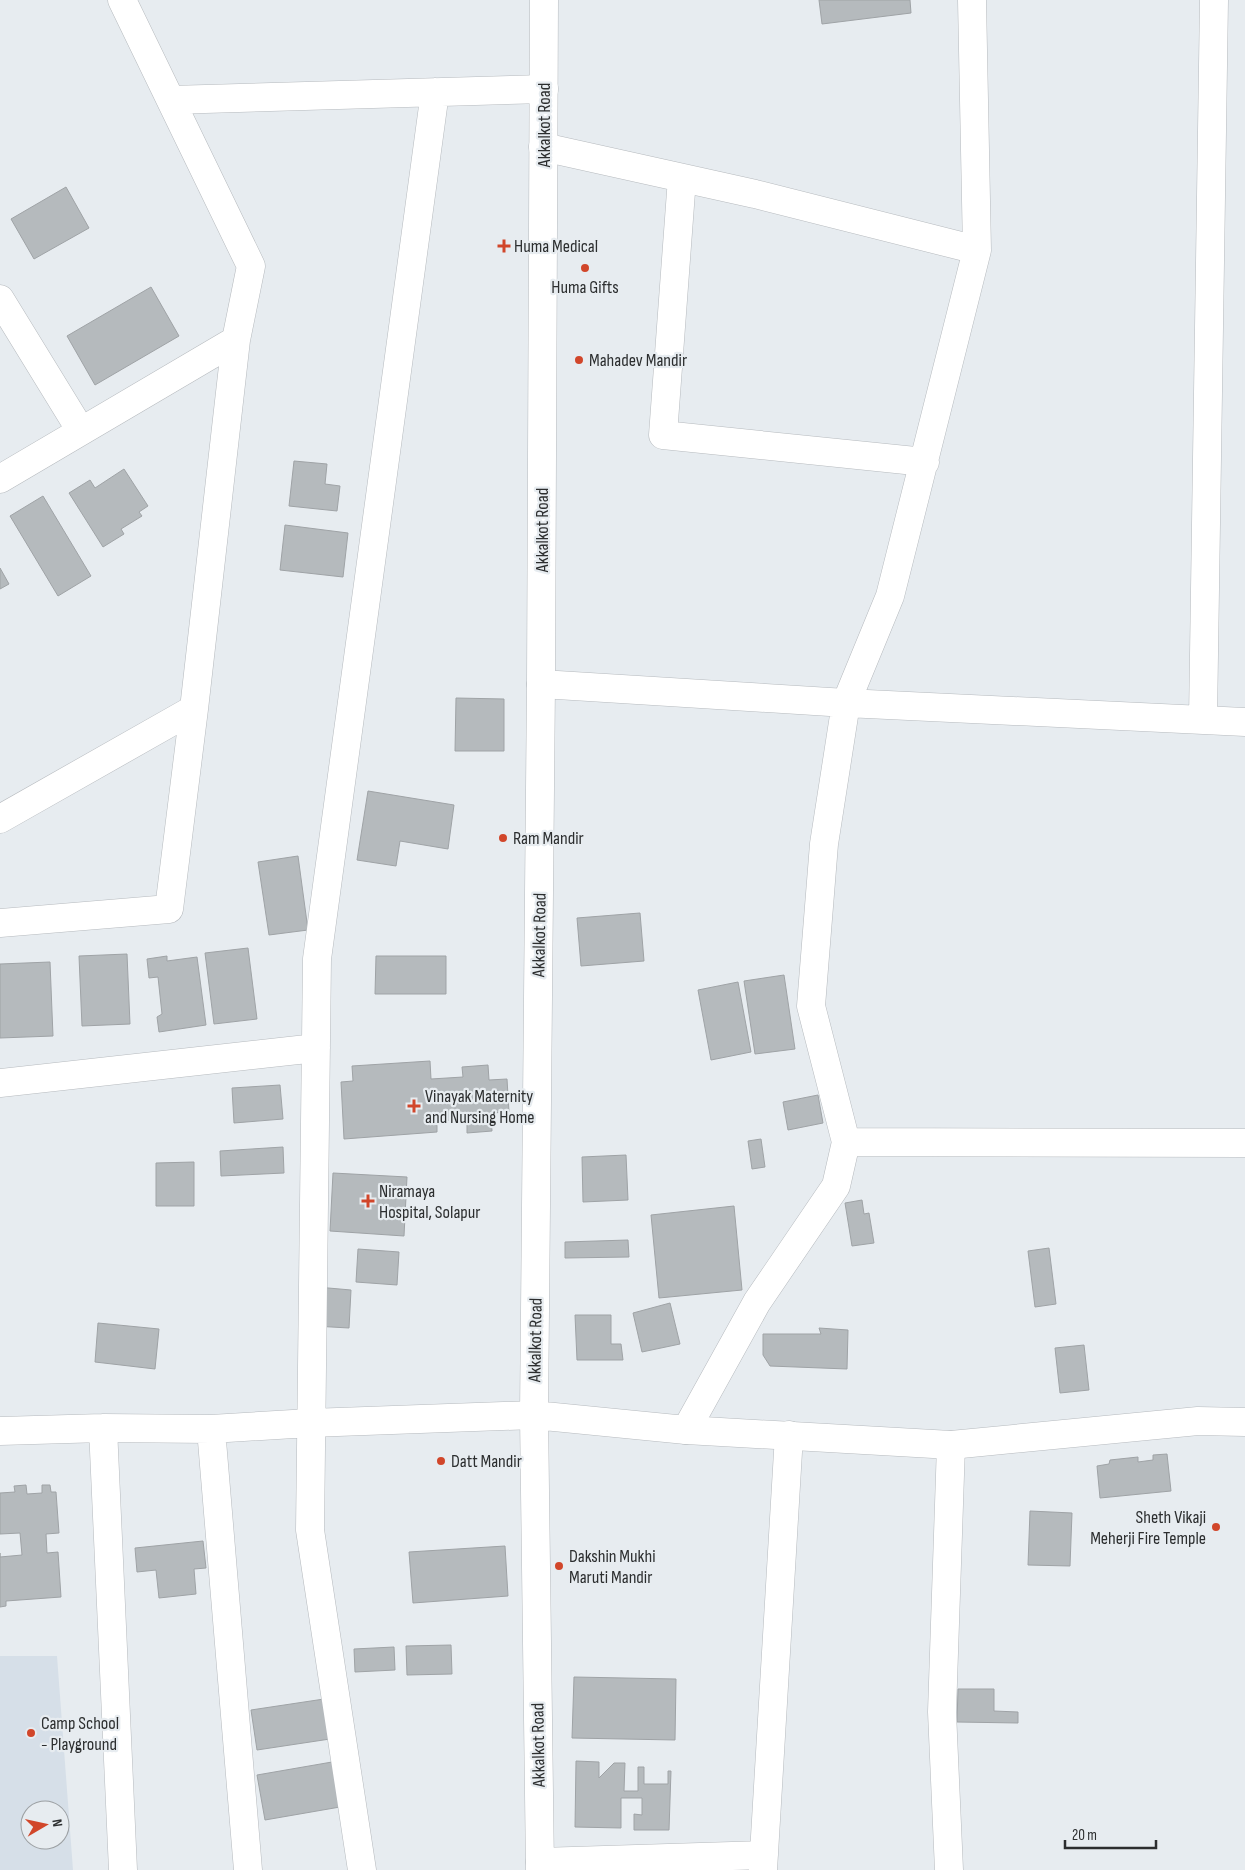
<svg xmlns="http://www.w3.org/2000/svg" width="1245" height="1870" font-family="'Sofia Sans Condensed',sans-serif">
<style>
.built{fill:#d6dfe8;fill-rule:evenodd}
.building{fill:#b5babd;stroke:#9fa3a6}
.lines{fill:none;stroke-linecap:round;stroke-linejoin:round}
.street-casing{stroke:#b6babe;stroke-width:29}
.secondary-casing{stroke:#b6babe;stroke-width:29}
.street{stroke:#fff;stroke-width:28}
.secondary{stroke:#fff;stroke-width:28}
.poi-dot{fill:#d1462a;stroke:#e7ecf0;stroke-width:2}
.labels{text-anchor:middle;stroke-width:4.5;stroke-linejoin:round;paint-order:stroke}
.street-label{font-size:18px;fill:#2c2e2f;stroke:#e7ecf0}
.poi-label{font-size:18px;fill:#2c2e2f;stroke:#e7ecf0;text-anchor:start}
</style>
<rect width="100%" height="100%" fill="#e7ecf0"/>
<!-- built -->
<path class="built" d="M0,1656H57L73,1870H0ZM30,1810H60V1840H30Z"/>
<!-- building -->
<path class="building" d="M819,0H910L911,13L822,24Z
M66,187L89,228L34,259L11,219Z
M151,287L179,336L95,385L67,336Z
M294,461L327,464L325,484L340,486L337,511L289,506Z
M124,469L148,506L139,512L142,516L121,529L124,534L103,547L69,493L90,480L95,488Z
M43,496L91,576L58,596L10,516Z
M285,525L348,533L343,577L280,570Z
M0,568L9,584L0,589Z
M456,698L504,699V751H455Z
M368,791L454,805L448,849L400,841L396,866L357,860Z
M298,856L308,930L269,935L258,862Z
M640,913L644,961L581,966L577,918Z
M248,948L257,1019L214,1024L205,953Z
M127,954L130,1024L82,1026L79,956Z
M167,956V961L197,957L206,1025L159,1032L157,1017L162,1014L158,977L149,978L147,959Z
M376,956H446V994H375Z
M50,962L53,1036L0,1038V964Z
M784,975L795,1049L755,1054L744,981Z
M738,982L751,1052L711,1060L698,990Z
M430,1061L431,1079L463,1077L462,1067L488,1065L489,1080L507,1079L509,1112L491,1113L492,1131L467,1133V1119L437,1121V1132L344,1139L341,1082L353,1081L352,1066Z
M280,1085L283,1119L234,1123L232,1088Z
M818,1095L823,1123L788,1130L783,1102Z
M761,1139L765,1167L752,1169L748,1141Z
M283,1147L284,1173L221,1176L220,1151Z
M626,1155L628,1200L583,1202L582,1157Z
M194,1162V1206H156V1163Z
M333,1173L407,1177L404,1236L330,1231Z
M862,1200L864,1214L869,1213L874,1243L852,1246L845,1203Z
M734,1206L742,1290L659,1298L651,1215Z
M628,1240L629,1257L565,1258V1242Z
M1049,1248L1056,1304L1035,1307L1028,1251Z
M358,1249L399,1252L397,1285L356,1282Z
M317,1287L351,1290L349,1328L314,1326Z
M670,1303L680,1344L642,1352L633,1313Z
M575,1315H611V1344H621L623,1360H577Z
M98,1323L159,1329L155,1369L95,1362Z
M819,1328L848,1330L847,1369L770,1366L763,1355V1334H821Z
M1084,1345L1089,1390L1060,1393L1055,1348Z
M1167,1454L1171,1491L1100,1498L1097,1466L1109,1464L1110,1460L1138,1457V1462L1153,1460V1455Z
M26,1485L27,1494L42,1493V1485H50L51,1492H56L59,1533L46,1534L47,1553L58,1552L61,1597L6,1601V1606L0,1607V1553V1557L22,1555L20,1533L0,1534V1493L15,1492L14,1486Z
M1030,1511L1072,1513L1070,1566L1028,1565Z
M203,1541L206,1568L194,1569L196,1594L159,1598L156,1570L137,1572L135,1548Z
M505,1546L508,1596L413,1603L409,1552Z
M451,1645L452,1674L407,1675L406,1646Z
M394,1647L395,1670L355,1672L354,1649Z
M574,1677L676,1679L675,1740L572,1738Z
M958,1689H994V1711L1018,1712V1723L957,1722Z
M324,1699L330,1739L257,1750L251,1710Z
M576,1761L599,1762V1778L614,1763H625L624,1791H638V1767H644V1784H668V1771H671L669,1830H634V1814L642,1815V1798H621V1828L575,1827Z
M332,1762L340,1807L265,1820L257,1775Z"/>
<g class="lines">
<defs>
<path id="street" d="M171,100L544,89
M543,147L755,194L977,250
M682,178L663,435L925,462
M0,299L81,431
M0,479L236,340
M541,684L846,703L1245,722
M1203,720L1214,0
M0,819L194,709L236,340L251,266L122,0
M0,923L169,909L194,709
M0,1083L316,1048
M846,1142L1245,1143
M103,1428L123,1870
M211,1429L248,1870
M686,1430L757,1302L836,1186L846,1142L811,1006L824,844L846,703L890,596L977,250L972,0
M0,1431L103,1428L211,1429L310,1423L534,1415
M540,1862L764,1855
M362,1870L310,1530L317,959L435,92
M763,1870L789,1435
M949,1870L942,1712L951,1445"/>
<path id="secondary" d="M534,1415L686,1430L951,1445L1198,1421L1245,1422
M540,1870L534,1415L541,684L544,0"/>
</defs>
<!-- street casing -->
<use href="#street" class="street-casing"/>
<!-- secondary casing -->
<use href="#secondary" class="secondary-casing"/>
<!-- street -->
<use href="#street" class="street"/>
<!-- secondary -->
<use href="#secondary" class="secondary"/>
</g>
<!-- markers -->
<g class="poi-dot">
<path d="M501.5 238.5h5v5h5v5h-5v5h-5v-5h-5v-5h5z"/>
<circle cx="585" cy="268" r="5"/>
<circle cx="579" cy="360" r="5"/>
<circle cx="503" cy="838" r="5"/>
<path d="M411.5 1098.5h5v5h5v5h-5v5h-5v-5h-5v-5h5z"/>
<path d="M365.5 1193.5h5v5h5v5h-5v5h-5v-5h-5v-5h5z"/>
<circle cx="441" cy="1461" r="5"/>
<circle cx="1216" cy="1527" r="5"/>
<circle cx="559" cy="1566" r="5"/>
<circle cx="31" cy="1733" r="5"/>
</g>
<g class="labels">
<!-- street labels -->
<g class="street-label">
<text transform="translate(544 125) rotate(-90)" y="6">Akkalkot Road</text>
<text transform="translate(542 530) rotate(-90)" y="6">Akkalkot Road</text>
<text transform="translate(539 935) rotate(-89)" y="6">Akkalkot Road</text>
<text transform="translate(535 1340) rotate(-89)" y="6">Akkalkot Road</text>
<text transform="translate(538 1745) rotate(-91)" y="6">Akkalkot Road</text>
</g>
<!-- poi labels -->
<g class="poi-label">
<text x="514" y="252">Huma Medical</text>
<text x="585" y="293" text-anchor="middle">Huma Gifts</text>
<text x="589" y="366">Mahadev Mandir</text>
<text x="513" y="844">Ram Mandir</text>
<text x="425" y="1102">Vinayak Maternity<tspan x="425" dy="21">and Nursing Home</tspan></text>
<text x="379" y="1197">Niramaya<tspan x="379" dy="21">Hospital, Solapur</tspan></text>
<text x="451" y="1467">Datt Mandir</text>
<text x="1206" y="1523" text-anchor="end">Sheth Vikaji<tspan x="1206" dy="21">Meherji Fire Temple</tspan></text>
<text x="569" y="1562">Dakshin Mukhi<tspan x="569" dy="21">Maruti Mandir</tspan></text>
<text x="41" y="1729">Camp School<tspan x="41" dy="21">- Playground</tspan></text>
</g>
</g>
<!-- north arrow -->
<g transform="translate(45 1825) rotate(81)"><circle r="24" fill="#e7ecf0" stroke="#9ca0a3"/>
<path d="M0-4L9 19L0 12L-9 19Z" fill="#d1462a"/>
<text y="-8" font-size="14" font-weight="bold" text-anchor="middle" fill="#2c2e2f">N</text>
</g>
<!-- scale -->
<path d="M1065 1840v8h91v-8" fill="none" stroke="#2c2e2f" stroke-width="2.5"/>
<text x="1072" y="1840" font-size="15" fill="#2c2e2f" stroke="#e7ecf0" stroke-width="4" paint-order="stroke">20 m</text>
</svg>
